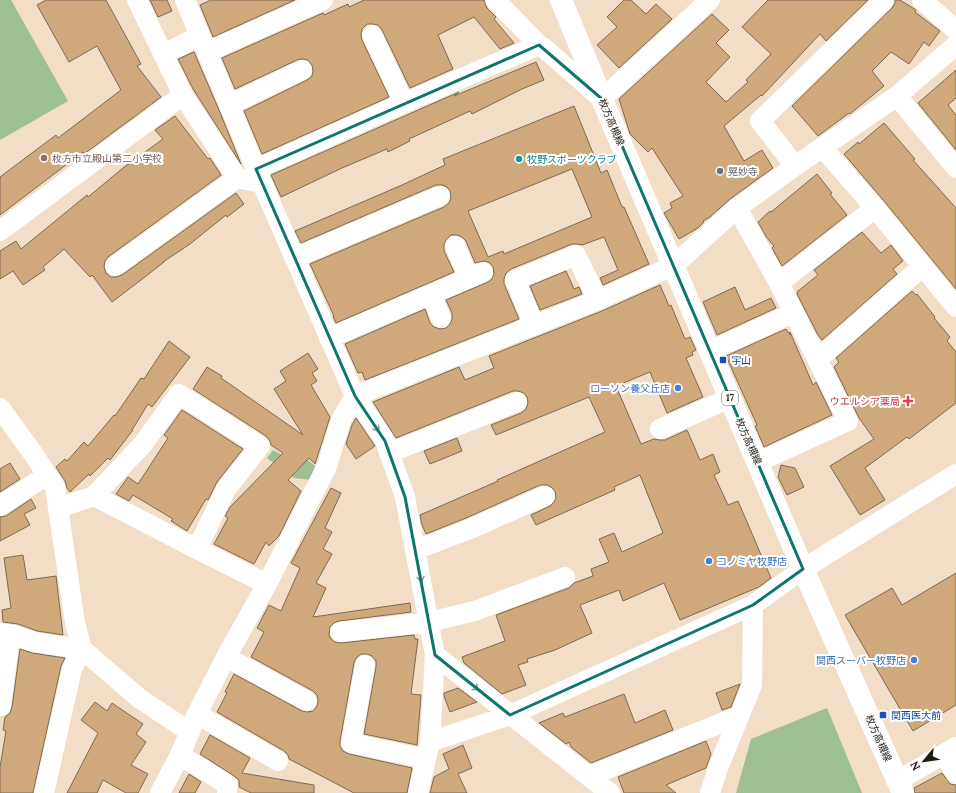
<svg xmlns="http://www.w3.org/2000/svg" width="956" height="793" font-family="Lora,'Noto Sans JP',serif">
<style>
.green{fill:#9cbf94}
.building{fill:#cfa97b;stroke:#7b6955;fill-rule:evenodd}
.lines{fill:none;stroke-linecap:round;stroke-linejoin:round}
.minor{stroke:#fff;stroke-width:20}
.major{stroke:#fff;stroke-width:22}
.oneway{stroke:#9b9894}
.marked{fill:none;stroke:#0f766e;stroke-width:3;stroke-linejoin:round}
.education-dot{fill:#8d6e63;stroke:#fff;stroke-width:1.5}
.culture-dot{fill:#0f9aa8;stroke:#fff;stroke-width:1.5}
.worship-dot{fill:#6b7280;stroke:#fff;stroke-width:1.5}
.transit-dot{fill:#1a4fb4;stroke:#fff;stroke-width:1.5}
.shop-dot{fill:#3f7fe0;stroke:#fff;stroke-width:1.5}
.health-dot{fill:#e0444e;stroke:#fff;stroke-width:1.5}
.labels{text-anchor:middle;stroke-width:4;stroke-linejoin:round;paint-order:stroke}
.shield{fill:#fff;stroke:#635e58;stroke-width:1}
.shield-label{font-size:9px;font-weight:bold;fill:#201911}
.street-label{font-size:10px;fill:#201911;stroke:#fff}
.education-label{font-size:10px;fill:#785e54;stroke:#fff;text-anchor:start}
.culture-label{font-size:10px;fill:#0d838f;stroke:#fff;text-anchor:start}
.worship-label{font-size:10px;fill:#5b616d;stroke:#fff;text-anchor:start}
.transit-label{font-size:10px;fill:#164399;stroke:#fff;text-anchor:start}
.shop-label{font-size:10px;fill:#366cbe;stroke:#fff;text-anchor:end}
.health-label{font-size:10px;fill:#be3a42;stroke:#fff;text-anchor:end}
</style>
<rect width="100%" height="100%" fill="#f2dec7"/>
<!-- green -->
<path class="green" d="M0,0H11L68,101L0,140Z
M273,450L282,455H302L315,466L312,480L294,478L267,458Z
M827,708L862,793H736L751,739Z"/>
<!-- building -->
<path class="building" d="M46,0H106L141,64L137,66L161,97L84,154L83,152L0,215V177L56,135L58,138L121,90L97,46L69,62L37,5Z
M150,0H167L172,11L158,17Z
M211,0H295L213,37L200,5Z
M364,0H484L487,8L496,17L494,19L514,43L500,49L474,17L438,35L453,69L410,88L382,30L378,25L373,24H367L362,29L361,34L362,40L389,97L262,154L244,111L307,80L312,76L313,71L312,65L308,60L302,59L297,60L235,89L222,58L323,13L324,15L348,4L349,7Z
M624,0H631L646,14L656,4L672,19L619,68L597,45L617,27L607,17Z
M768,0H868L826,41L820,34L762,96L761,95L724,126L744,161L762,150L773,168L730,199L710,217L703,221L704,222L698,228L679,239L664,213L672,208L670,203L683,196L652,148L648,152L630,134L619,99L712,14L729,30L716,43L730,57L706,82L726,102L748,82L746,80L771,54L742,27Z
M895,0H900L916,10L915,12L940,31L929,46L924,42L909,64L891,52L872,71L884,86L850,114L849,113L818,136L792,106L892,8L895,3Z
M194,52L219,110L241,164L193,89L178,59Z
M536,62L544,80L522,89L472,114L470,111L409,139L410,141L388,152L387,149L342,168L281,197L271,175L459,92L454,96Z
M956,70V98L948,105L956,115V150L918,103Z
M574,106L601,173L607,170L622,207H624L649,264L603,285L600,278L618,270L604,237L582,245L577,244H572L511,269L506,273L504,279V284L519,319L365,380L362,372L358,373L345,344L425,309L430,323L434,327L440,329L446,328L450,324L452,319V313L446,300L488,282L492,279L494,274L493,267L490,263L485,261L475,263L466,241L462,237L457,235H451L446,240L444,245V251L454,272L336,323L333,317L334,316L310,264L444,207L449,203L451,198L450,191L447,187L442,185H436L301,243L295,231L402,185L445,165L443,159ZM572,169L592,217L504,254L503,251L488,257L468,211Z
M175,116L208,159L210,158L221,175L108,257L105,261L104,267L106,273L111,277H116L122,275L236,193L244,204L227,217L226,215L190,244L163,262H164L141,280L112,302L92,275L90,277L64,249L43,267L45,270L23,285L13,271L0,279V251L16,241L21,249L87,195L88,197L123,168L163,139L155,130Z
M884,123L915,159L913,160L956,208V289L884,201L844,154L858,142L859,144Z
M817,174L832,193L830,194L847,215L782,266L772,248L774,246L767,238L758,222L770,211L771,212Z
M862,232L881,253L891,245L903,261L893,269L897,274L822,340L818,335L797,294L798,291L818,275L814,270Z
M566,271L574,289L579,287L582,294L540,310L530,286Z
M660,285L669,306L671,305L685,339L690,337L696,350L692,352L693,355L686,358L703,397L667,413L650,372L616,386L641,444L654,439L659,440H665L687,430L700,460L713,454L720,472L714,475L728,505L738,501L771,578L759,587L680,620L664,583L623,601L619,590L580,605L592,633L555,650L527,659L528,662L518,665L526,685L502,694L464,663L462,657L505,641L496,615L569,588L574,583L593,576L591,569L609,562L599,539L614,533L622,552L663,533L640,475L614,487L615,490L536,525L531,515L550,506L554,502L556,498L555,491L551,487L547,485H540L466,518L426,534L422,525L420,515L498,481L497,480L605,432L589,397L496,435L491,425L521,413L526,409L528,403L527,397L524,393L518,391H513L396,438L373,402L459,367L465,380L494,368L489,356L602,311Z
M735,287L745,310L771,298L776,308L717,335L703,302Z
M912,291L916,295L917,294L935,317L934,318L950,337L947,341L956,352V403L909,439L907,437L865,468L885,500L860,515L830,466L874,439L859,418L834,367L839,362L836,358Z
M786,329L790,335V332L813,385L816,382L832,415L764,447L755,426L757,425L726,356Z
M169,341L190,357L152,407L148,404L132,430H133L110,460L108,458L90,476L89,474L70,492L67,488L65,481L56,467L65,459L67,461L84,442L88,446L114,415L115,416L141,378L144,379Z
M308,353L318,369L312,373L317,381L311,385L330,417L315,464L309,458L288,480L301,491L279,536L269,546L266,542L254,564L214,544L228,518L225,516L230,507L283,453L271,445L270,441L266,436L193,389L207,367L222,376L221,378L303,435L274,389L286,381L280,371Z
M182,410L243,449L217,482L208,500L206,499L187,531L171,521L173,519L133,495L129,501L116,494L128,477L138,484L168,438L164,435Z
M356,418L375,446L356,459L346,444L352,425Z
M457,438L462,451L430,464L424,451Z
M10,463L20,479L0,492V469Z
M781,465L795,468L804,487L787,495L778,477Z
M331,488L341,493L325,528L332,532L323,549L332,554L316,583L326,588L313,617L410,603L411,612L339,621L334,623L330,627L329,634L331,639L335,642L341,643L414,635L415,639H418L411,694L421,695L417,745L364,734L376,667V661L372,656L367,654H361L356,658L354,663L340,741V746L343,751L349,754L412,768L407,793H354L289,759L288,755L284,751L217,712L227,693L225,692L234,674L302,711L307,712L313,711L317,706L318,701L317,695L313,691L251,657L264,632L257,628L269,605L281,611L300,568L291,563Z
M31,499L36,508L24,514L30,525L0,541V517L6,516Z
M23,555L27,580L56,576L63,635L37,631L18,624L3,622L2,610L11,608L4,558Z
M956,573V705L913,731L845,615L892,588L902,605Z
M20,649L32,653L65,658L61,666L33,793H0V767L6,731L3,730L5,717L10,713L12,707Z
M740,684L731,707L722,710L716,693Z
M458,688L477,702L450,712L444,696V693Z
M624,694L635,723L665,710L673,730L591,763L571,747L569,742L566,744L539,723L563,713L565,717Z
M95,702L107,711L112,703L143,724L136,734L146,742L131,765L148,774L138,793H126L103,780L97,793H67L98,733L81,720Z
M210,735L250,758L242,773L314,785V793H251L239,787V780L234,776L200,754Z
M706,741L711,754L706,768L666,785L676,793H624L618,777Z
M463,745L472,768L458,774L467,793H430L434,777L449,769L443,754Z
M942,773L950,784L956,785V793H915L914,788Z
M189,774L201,782L195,793H179Z"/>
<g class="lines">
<!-- minor -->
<path class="minor" d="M137,0L183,95
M185,0L262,183L355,396L385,441L405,497L435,655L610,793
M495,0L539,45L544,48L602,99L710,0
M922,0L956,30
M372,35L404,103
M207,52L323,0
M163,54L200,36
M897,96L956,168
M229,105L302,70
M823,148L875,208L956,307
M795,166L760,121L884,0
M256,169L404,103L539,45
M737,208L779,283L848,421L758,462
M0,231L183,95L237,178L262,183
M455,246L469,278
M294,258L440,196
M115,266L237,178
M779,283L875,208
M431,295L441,318
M534,325L515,280L576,255L598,300
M329,338L483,272
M710,351L793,313
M818,359L923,266
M0,408L32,452L55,487L75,623L82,649L72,669L44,793
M660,429L730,398
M389,453L517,402
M0,506L47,475
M58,508L94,496L143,444L179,394L260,446L226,489L197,549L94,496
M197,549L267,584
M415,550L470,529L545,496
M340,632L429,622L475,611L565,577
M0,633L14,635L34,642L82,649L140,699L190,732
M226,657L307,701
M365,665L351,743L426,759
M1,706L10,635
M197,714L278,761
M430,742L435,655
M944,754L956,774
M180,755L228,785L227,793
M589,776L739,716
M897,781L956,747
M160,793L180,755L197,714L226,657L267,584L327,466L341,420L355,396L598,300L673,266L737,208L795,166L897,96L956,45
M418,793L430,742L510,715L753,605L803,569L956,474
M710,793L718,768L752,685L753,605"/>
<!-- major -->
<path class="major" d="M561,0L602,99L803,569L903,793"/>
</g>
<!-- one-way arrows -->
<defs><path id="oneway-chevron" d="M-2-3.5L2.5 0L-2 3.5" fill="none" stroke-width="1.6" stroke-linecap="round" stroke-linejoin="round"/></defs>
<g class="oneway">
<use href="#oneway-chevron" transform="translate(377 429) rotate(56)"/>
<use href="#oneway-chevron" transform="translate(421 579) rotate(79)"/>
<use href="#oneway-chevron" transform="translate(476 688) rotate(39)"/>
</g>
<!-- marked area -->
<path class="marked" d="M539,45L602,99L803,569L753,605L510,715L435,655L405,497L385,441L355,396L256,169Z"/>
<!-- markers -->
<circle class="education-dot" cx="44" cy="158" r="4"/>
<circle class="culture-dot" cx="519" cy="159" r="4"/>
<circle class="worship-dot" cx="720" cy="171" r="4"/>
<g class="transit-dot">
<rect x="719" y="356" width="8" height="8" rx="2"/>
<rect x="879" y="711" width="8" height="8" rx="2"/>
</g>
<g class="shop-dot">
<circle cx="678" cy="388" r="4"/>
<circle cx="709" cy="561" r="4"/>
<circle cx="914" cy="660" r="4"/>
</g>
<path class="health-dot" d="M906 395h4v4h4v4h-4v4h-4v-4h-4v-4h4z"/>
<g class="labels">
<!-- shield labels -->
<rect class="shield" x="722" y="391" width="16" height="14" rx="3"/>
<g class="shield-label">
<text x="730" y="401">17</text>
</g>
<!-- street labels -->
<g class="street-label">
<text transform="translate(612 122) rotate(67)" y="4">枚方高槻線</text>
<text transform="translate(749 441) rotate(66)" y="4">枚方高槻線</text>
<text transform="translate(879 738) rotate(66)" y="4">枚方高槻線</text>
</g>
<!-- education labels -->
<g class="education-label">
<text x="52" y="162">枚方市立殿山第二小学校</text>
</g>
<!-- culture labels -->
<g class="culture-label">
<text x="527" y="163">牧野スポーツクラブ</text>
</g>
<!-- worship labels -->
<g class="worship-label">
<text x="728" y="175">晃妙寺</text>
</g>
<!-- transit labels -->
<g class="transit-label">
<text x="731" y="364">宇山</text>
<text x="891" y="719">関西医大前</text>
</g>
<!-- shop labels -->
<g class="shop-label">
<text x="670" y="392">ローソン養父丘店</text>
<text x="717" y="565" text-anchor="start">コノミヤ牧野店</text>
<text x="906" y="664">関西スーパー牧野店</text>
</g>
<!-- health labels -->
<g class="health-label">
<text x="900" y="405">ウエルシア薬局</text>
</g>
</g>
<!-- north arrow -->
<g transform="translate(924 761) rotate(241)" stroke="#ffffff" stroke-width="3" paint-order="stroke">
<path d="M0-3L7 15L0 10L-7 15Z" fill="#201911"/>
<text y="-6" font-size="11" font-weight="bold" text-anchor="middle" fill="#201911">N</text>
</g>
</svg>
